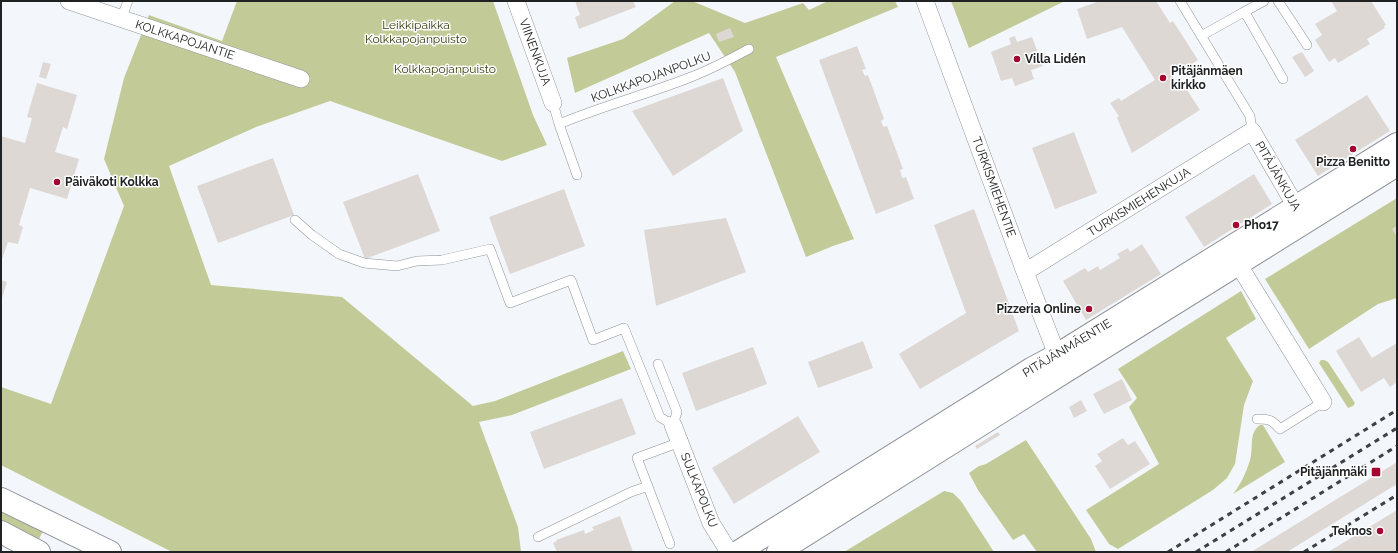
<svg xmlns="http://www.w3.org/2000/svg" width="1398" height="553" font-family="Raleway,sans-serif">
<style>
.green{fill:#c2cb97}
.building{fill:#ddd8d3}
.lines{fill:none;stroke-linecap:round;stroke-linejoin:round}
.service-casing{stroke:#8f9398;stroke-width:10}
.minor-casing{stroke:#8f9398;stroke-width:18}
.secondary-casing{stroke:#8f9398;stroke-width:24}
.service{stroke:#fff;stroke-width:9}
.minor{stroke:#fff;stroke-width:17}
.secondary{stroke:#fff;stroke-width:22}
.rail{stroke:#3f4043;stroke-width:3;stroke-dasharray:5 5;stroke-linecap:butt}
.poi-dot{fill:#a30430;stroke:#fff;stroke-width:1.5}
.labels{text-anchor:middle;stroke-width:3;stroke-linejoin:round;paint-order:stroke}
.park-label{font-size:12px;fill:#363b0b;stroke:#fff}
.street-label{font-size:12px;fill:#212224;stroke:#fff}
.poi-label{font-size:12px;font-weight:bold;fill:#212224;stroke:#fff;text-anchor:start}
</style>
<rect width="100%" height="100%" fill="#f3f7fc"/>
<!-- green -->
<path class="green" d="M237,1H493L533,115L547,145L502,161L330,101L256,127L169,166L211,285L342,297L473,406L495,401L623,351L631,369L512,415L479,422L518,527L521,552H172L1,465V387L51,404L124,206L104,159L124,78L149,15L222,41Z
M675,1H692L745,23L803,3L809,10L828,1H895L898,7L776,57L854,239L833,246L806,257L735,72L709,33L575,93L567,58L623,39Z
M951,1H1065L969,48Z
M1397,198V298L1378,304L1309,349L1265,279Z
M1241,291L1256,319L1226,338L1253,381L1244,405L1235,464L1227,478L1213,490L1118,549L1109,544L1086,510L1159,464L1129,407L1137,398L1118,369Z
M1321,360H1324L1328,362L1355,403L1353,406L1348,408L1319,363Z
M1260,425H1263L1285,462L1233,494C1241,484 1246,473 1250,460C1254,448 1248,433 1260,425Z
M1026,440L1091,539L1096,552H1037L1024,534L1013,540L978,490L969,473L979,466L986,464Z
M944,491L953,493L961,501L994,552H844Z
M1,509L43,531L39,539L1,519Z"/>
<!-- building -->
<path class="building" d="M575,1H633L636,7L579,29L575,17L580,15Z
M1100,1H1156L1170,23L1173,21L1198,60L1172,76L1176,81L1180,79L1200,110L1132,153L1117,118L1119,116L1110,103L1119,98L1121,101L1155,80L1122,27L1087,39L1077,9Z
M1331,1H1371L1386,25L1384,26L1385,28L1367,39L1370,44L1338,63L1335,58L1329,62L1315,40L1322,35L1315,24L1337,11Z
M730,28L734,37L719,42L716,34Z
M1015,36L1017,42L1032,37L1043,66L1031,70L1034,79L1015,86L1012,78L1001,81L991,52L1011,44L1009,38Z
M857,46L866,69L862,70L865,76L868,75L884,119L881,121L882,124L884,127L887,126L903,169L900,170L902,178L906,177L914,199L876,214L819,60Z
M1302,52L1314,71L1305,77L1292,57Z
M43,62L51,64L46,79L39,77Z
M723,78L743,131L673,176L632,111Z
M37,83L77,95L67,129L63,127L55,152L79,159L67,199L30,188L19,225L23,227L18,244L8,242L1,262V136L25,143L32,118L27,117Z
M1367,95L1390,131L1318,176L1295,140Z
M1074,132L1097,193L1055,209L1032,148Z
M273,158L294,215L218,243L197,186Z
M418,174L440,231L365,259L343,202Z
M1254,174L1272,204L1204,247L1185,217Z
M564,189L585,246L510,274L489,217Z
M974,209L1019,331L920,389L899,354L966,313L934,225Z
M726,218L746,272L656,306L644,230Z
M1397,226V237L1392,229Z
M1142,244L1161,274L1086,320L1063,281L1085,268L1088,272L1098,266L1100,270L1120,258L1117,254L1128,248L1130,252Z
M1,280L7,282L1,301Z
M1359,337L1372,358L1397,343V382L1390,387L1384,378L1361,392L1336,351Z
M863,341L873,368L818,388L808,362Z
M753,347L767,384L696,411L682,373Z
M1122,379L1132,400L1104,414L1093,394Z
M622,398L636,434L544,469L530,432Z
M1081,400L1087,411L1074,418L1069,407Z
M798,416L820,452L734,504L712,468Z
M998,432L1000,435L977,449L975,446Z
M1123,438L1128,445L1135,441L1150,464L1110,489L1095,466L1102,461L1097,454Z
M1397,462V484L1287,552H1251Z
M1397,510V552H1328Z
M620,516L633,552H561L560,550L557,552L553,543L557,541L556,540L584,530L585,534L594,530L592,527Z"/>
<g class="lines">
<defs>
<path id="service" d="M1180,1L1250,116L1252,131
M1278,1L1307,45
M1242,13L1264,1
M121,19L128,1
M1201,36L1242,13L1247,16L1283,79
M553,103L559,124L577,175
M559,124C602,106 648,94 691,77C712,69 730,59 749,49
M295,220L312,235L339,254L364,263L397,266L417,261L442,260L490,249L510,303L571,280L593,340L624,328L660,417L673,425L677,412L658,364
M1257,419C1270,419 1272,420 1280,429L1323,402
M538,537L631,492L648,486
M670,544L637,458L680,442"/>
<path id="minor" d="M69,1L301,79
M516,1L553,103
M925,1L1025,272L1057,355L1063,365
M1232,254L1323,402
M1025,272L1252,131L1302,217
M673,425L711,523L729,552"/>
<path id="secondary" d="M1,499L110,552
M1,532L39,552
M738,552L1031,369L1057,355L1397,144
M778,552L1066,371L1397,165"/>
</defs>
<!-- service casing -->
<use href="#service" class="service-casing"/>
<!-- minor casing -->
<use href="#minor" class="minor-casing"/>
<!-- secondary casing -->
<use href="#secondary" class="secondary-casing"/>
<!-- service -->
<use href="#service" class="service"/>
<!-- minor -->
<use href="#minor" class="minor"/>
<!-- secondary -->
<use href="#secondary" class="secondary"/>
<!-- rail -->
<path class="rail" d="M1168,552L1397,410
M1196,552L1397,428
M1226,552L1397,446
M1304,552L1397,495"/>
</g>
<!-- markers -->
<g class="poi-dot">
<circle cx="1017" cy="59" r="4"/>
<circle cx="1163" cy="78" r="4"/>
<circle cx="1353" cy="149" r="4"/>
<circle cx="57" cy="182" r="4"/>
<circle cx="1236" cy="225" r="4"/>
<circle cx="1089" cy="309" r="4"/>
<rect x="1371" y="467" width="10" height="10" rx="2"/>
<circle cx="1380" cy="531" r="4"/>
</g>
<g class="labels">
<!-- park labels -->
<g class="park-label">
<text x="416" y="29">Leikkipaikka<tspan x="416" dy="14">Kolkkapojanpuisto</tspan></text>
<text x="445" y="73">Kolkkapojanpuisto</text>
</g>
<!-- street labels -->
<g class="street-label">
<text transform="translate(185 40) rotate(18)" y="4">KOLKKAPOJANTIE</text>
<text transform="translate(535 52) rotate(70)" y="4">VIINENKUJA</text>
<text transform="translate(651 77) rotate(-20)" y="4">KOLKKAPOJANPOLKU</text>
<text transform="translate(1278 176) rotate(60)" y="4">PITÄJÄNKUJA</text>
<text transform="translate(994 187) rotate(70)" y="4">TURKISMIEHENTIE</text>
<text transform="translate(1139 202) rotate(-32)" y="4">TURKISMIEHENKUJA</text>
<text transform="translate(1067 348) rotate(-31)" y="4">PITÄJÄNMÄENTIE</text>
<text transform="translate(699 490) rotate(68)" y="4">SULKAPOLKU</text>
</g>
<!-- poi labels -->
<g class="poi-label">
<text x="1025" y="63">Villa Lidén</text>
<text x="1171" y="75">Pitäjänmäen<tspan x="1171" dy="14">kirkko</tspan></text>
<text x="1353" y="166" text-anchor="middle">Pizza Benitto</text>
<text x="65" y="186">Päiväkoti Kolkka</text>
<text x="1244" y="229">Pho17</text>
<text x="1081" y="313" text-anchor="end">Pizzeria Online</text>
<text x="1367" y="476" text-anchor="end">Pitäjänmäki</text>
<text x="1372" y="535" text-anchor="end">Teknos</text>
</g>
</g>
<!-- border -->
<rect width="1398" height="553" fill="none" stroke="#212224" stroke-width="4"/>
</svg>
